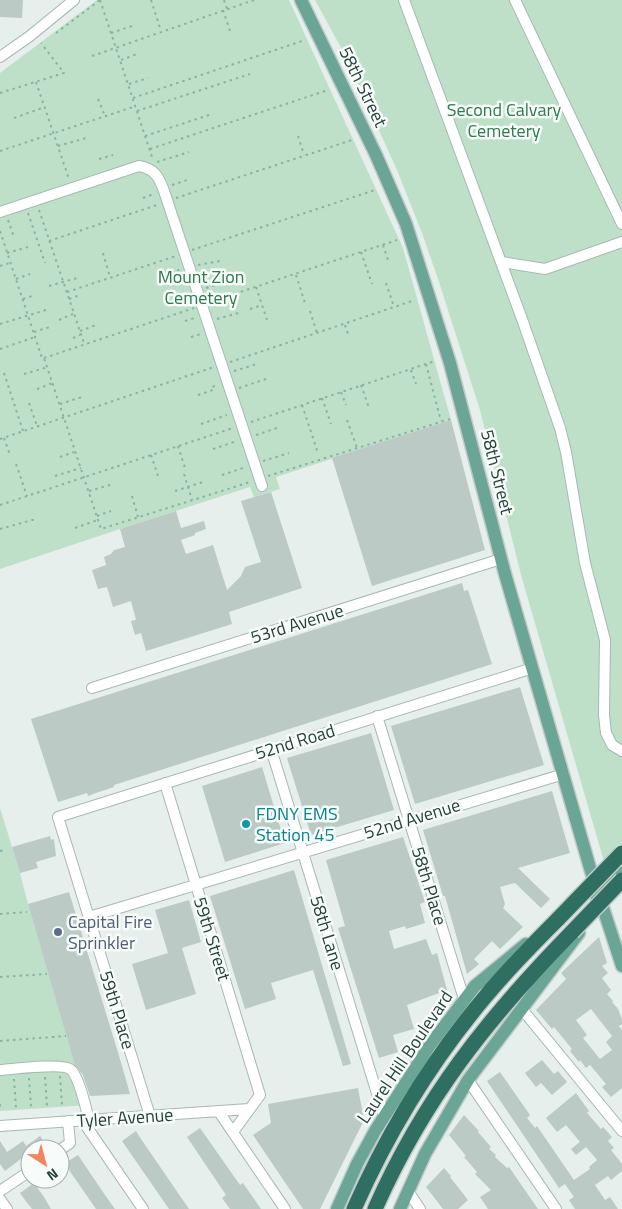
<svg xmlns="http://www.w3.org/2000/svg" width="622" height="1209" font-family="'Titillium Web',sans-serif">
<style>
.green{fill:#bfe0c8}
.building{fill:#bbcac4;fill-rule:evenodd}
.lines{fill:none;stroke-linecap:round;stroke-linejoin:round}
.minor-casing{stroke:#a8b8b2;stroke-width:12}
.major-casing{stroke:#c2cac8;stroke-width:15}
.highway-casing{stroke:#c2cac8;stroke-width:18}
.path{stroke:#86b3a5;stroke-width:2;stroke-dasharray:2.5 4;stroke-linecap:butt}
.minor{stroke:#fff;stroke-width:10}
.major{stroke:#6aa596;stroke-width:12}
.highway{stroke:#2f6f62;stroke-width:15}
.highway-bridge-casing{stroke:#c2cac8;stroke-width:18;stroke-linecap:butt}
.highway-bridge{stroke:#2f6f62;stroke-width:15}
.culture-dot{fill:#0f9aa8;stroke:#f7fbf9;stroke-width:2}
.service-dot{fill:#5c6f8a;stroke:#f7fbf9;stroke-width:2}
.labels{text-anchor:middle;stroke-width:5;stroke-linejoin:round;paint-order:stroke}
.street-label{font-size:18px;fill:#24423a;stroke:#f7fbf9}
.park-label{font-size:18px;fill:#2d7a4b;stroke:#f7fbf9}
.culture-label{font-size:18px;fill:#0d838f;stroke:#f7fbf9;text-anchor:start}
.service-label{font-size:18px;fill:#4e5e75;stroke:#f7fbf9;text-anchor:start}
</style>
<rect width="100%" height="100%" fill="#e6efeb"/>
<!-- green -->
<path class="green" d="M97,0H289L403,248L451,420L276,477L280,489L254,497L250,487L120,529L0,569V73Z
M315,0H622V847L605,865L521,575L480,410L438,279L422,233L397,170L344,53Z
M0,808L20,873L28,904L88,1105L0,1111Z"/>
<!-- building -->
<path class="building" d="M0,0H23L22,18L0,17Z
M451,420L485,550L372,586L332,458Z
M271,492L302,588L229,612L232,624L146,651L141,633L135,635L131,621L136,620L131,601L113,607L107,587L98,589L92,570L106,565L104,557L111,554L114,550L125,547L120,529L176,511L181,528L204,521L206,529L195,533V535L181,540L186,554L213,545L227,590L241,576L245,567L261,562L241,501Z
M462,583L464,591L468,590L492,664L114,785V787L93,794L88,796L87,793L58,802L31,719Z
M520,687L544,765L415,804L391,726Z
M371,733L394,810L311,835L287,758Z
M262,767L285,843L225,862L202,786Z
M552,791L570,853L518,868L550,899L541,908L515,883L500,887L505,904L503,908L523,927L500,949L492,941L474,959L479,964L467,974L445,896H443L423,830Z
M50,836L51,840L54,839L56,856L36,862L38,868L20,873L12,847Z
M403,837L425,902L420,904L425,923L406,929L405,926L389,931L394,949L426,939L432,955L437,953L447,990L407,1005L414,1029L393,1035L398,1052L379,1058L338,928L345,926L326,860Z
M294,870L351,1064L343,1066L313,970L271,983L276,999L245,1009L210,896Z
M69,892L120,1059L130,1094L90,1096L83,1075L75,1065L28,904Z
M189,900L201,942L182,948L196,994L146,1010L132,964L168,953L155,910Z
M599,937L607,963L602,966L608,973L602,978L611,990L607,994L613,1001L612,1002L618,1009L622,1019V1024L619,1026L622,1030V1088L611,1097L602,1087L606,1084L590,1065L586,1068L580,1060L579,1062L570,1051L572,1049L554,1027L552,1029L536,1010L566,979L561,973ZM591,1009L612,1036L606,1042L612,1050L600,1059L583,1038L587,1035L576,1020Z
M542,1060L554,1074L558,1071L567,1082L552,1095L541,1083L536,1087L525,1073Z
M500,1072L530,1115L527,1118L535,1128L537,1126L574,1180L590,1169L589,1167L597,1160L586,1147L576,1155L571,1149L580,1142L566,1125L557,1132L546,1118L576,1093L589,1111L587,1113L601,1129L603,1127L612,1137L608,1141L614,1148L611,1150L622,1164V1171L611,1180L608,1176L595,1185L605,1200L610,1197L618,1209H575L569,1200L574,1197L565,1184L559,1188L487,1081Z
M358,1088L364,1120L320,1209H303L253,1135L271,1123L268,1104Z
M464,1115L479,1131L478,1132L491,1147L489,1149L496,1155L495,1157L507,1168L509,1167L538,1209H488L480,1197L491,1190L475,1174L477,1172L464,1157L466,1156L449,1135Z
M200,1128L240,1185L243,1183L261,1209H230L222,1198L226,1195L187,1137Z
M136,1131L141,1139L189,1209H169L122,1141Z
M40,1136L44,1142L34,1149H30V1152L5,1171L0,1164V1141L7,1152L23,1141L26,1146Z
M78,1155L105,1195L115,1209H96L69,1170L65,1163Z
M444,1168L451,1176L450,1177L468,1200L458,1209H443L426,1187Z
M34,1183L44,1197L51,1209H32L25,1200L20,1193Z"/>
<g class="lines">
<defs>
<path id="minor" d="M404,0L522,319L560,428L566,452L585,563L605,640L604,715L606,733L612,745L622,751
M515,0L622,224
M0,57L30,36L74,0
M0,212L139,166C155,169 159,177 164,191L262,486
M502,262L545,269L622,242
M92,688L501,559
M377,716L464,999
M271,749L384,1116
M165,783L260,1095L233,1132
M89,917L564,774
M521,1008L622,1131
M0,1070C13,1069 62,1063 70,1069C79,1075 86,1109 89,1120
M468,1080L556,1209
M219,1112L285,1209
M150,1116L58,817L533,668
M82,1120L143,1209
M0,1126L249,1109
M60,1150L70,1143L68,1121
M0,1191L30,1171
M408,1191L420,1209
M0,1199L7,1209"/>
<path id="major" d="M301,0L376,155L406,224L450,363L505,574L590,868L622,966
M597,898L599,892L622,868
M337,1209L357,1164L375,1131L430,1045L475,986L526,944
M400,1209L425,1154L468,1080L579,933"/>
<path id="highway" d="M354,1209C388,1132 431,1061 485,997C508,969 533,944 558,919
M375,1209C424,1098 488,1018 572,932"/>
</defs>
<!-- minor casing -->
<use href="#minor" class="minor-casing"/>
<!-- major casing -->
<use href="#major" class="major-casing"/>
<!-- highway casing -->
<use href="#highway" class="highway-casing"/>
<!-- path -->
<path class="path" d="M100,0L153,160
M151,0L161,31
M224,0L227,9
M223,10L231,34
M56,33L100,0
M111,33L132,26
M92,56L254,0
M121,60L137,54
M36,82L69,179
M129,84L148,78
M0,93L64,73L41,43
M133,98L305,40
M98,99L105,116
M137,111L250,74
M14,118L45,107
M145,136L212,114
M298,136L304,155
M58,146L86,138
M150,149L328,90
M0,151L136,106
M99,159L113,155
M157,162L189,152
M172,185L187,180
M143,198L154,194
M176,198L352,140
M39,210L84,343
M28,213L45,263
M8,220L14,237
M0,231L42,358H44L101,529L250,482
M49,241L157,205
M383,245L388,260
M192,250L375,190
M361,252L372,284
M7,253L28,247
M103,253L110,277
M198,265L220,261
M0,266L10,263
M171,273L181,269
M296,275L305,303
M16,279L30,274
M386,283L394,307
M49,286L77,278
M256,287L267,320
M206,288L219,284
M67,292L176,256
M23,299L35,295
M69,299L80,295
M210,302L397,240
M250,309L262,305
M310,311L317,333
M217,319L242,312
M59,320L73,314
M185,321L195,318
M0,324L46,310
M345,325L348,334
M80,331L96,325
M34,332L50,327
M191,337L201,334
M73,338L80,335
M0,349L35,337
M44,358L194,308
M230,362L415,300
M426,364L441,421
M411,370L416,384
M234,371L257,364
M4,373L23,431
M24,374L48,367
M361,385L369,408
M239,388L266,379
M37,389L53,383
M341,392L346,405
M198,395L213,390L212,387L218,385
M322,398L331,424
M29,403L37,426
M60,404L82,397
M302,405L318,453
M347,420L357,448
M251,422L435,361
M201,424L227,415
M256,435L280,427
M4,438L10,455
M0,439L214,367
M178,446L186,471
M213,449L237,441
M151,455L159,479
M60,457L74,452
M263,461L289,453
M16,464L27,496
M184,474L192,500
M222,475L246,467
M55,476L81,468
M268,476L450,419
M89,491L113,484
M175,491L203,482
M132,496L138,517
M0,505L233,428
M97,516L111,511
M75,528L98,520
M0,529L36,519
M0,851L5,850
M0,914L27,912
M0,977L47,974
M0,1041L66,1036
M60,1076L62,1105
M45,1077L47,1106
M29,1078L31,1107
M14,1079L16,1108
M0,1104V1110"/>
<!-- minor -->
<use href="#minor" class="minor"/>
<!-- major -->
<use href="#major" class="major"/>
<!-- highway -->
<use href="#highway" class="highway"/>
<defs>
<path id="highway-bridge" d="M558,919L622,853
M572,932L622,880"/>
</defs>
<!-- highway-bridge casing -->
<use href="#highway-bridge" class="highway-bridge-casing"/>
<!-- highway-bridge -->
<use href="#highway-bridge" class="highway-bridge"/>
</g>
<!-- markers -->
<circle class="culture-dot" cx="246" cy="824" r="5"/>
<circle class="service-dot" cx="58" cy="932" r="5"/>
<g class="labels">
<!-- street labels -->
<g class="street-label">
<text transform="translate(363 87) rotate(64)" y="6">58th Street</text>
<text transform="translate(497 472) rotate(76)" y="6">58th Street</text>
<text transform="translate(297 624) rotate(-17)" y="6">53rd Avenue</text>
<text transform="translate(295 742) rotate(-17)" y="6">52nd Road</text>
<text transform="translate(412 819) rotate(-17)" y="6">52nd Avenue</text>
<text transform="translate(429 886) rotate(73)" y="6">58th Place</text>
<text transform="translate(327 933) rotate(73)" y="6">58th Lane</text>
<text transform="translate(212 939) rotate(73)" y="6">59th Street</text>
<text transform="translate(117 1010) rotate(73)" y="6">59th Place</text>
<text transform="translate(405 1057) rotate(-56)" y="6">Laurel Hill Boulevard</text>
<text transform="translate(125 1118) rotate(-4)" y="6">Tyler Avenue</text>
</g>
<!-- park labels -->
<g class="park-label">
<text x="504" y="116">Second Calvary<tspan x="504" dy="21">Cemetery</tspan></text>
<text x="201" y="283">Mount Zion<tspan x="201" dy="21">Cemetery</tspan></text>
</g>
<!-- culture labels -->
<g class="culture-label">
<text x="256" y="820">FDNY EMS<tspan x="256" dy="21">Station 45</tspan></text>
</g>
<!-- service labels -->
<g class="service-label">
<text x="68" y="928">Capital Fire<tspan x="68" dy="21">Sprinkler</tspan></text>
</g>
</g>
<!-- north arrow -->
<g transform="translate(45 1164) rotate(144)"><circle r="24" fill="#f7fbf9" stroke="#a3b1ad"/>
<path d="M0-4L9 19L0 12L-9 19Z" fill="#f4845f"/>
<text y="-8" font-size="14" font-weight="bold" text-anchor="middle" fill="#24423a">N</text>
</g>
</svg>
